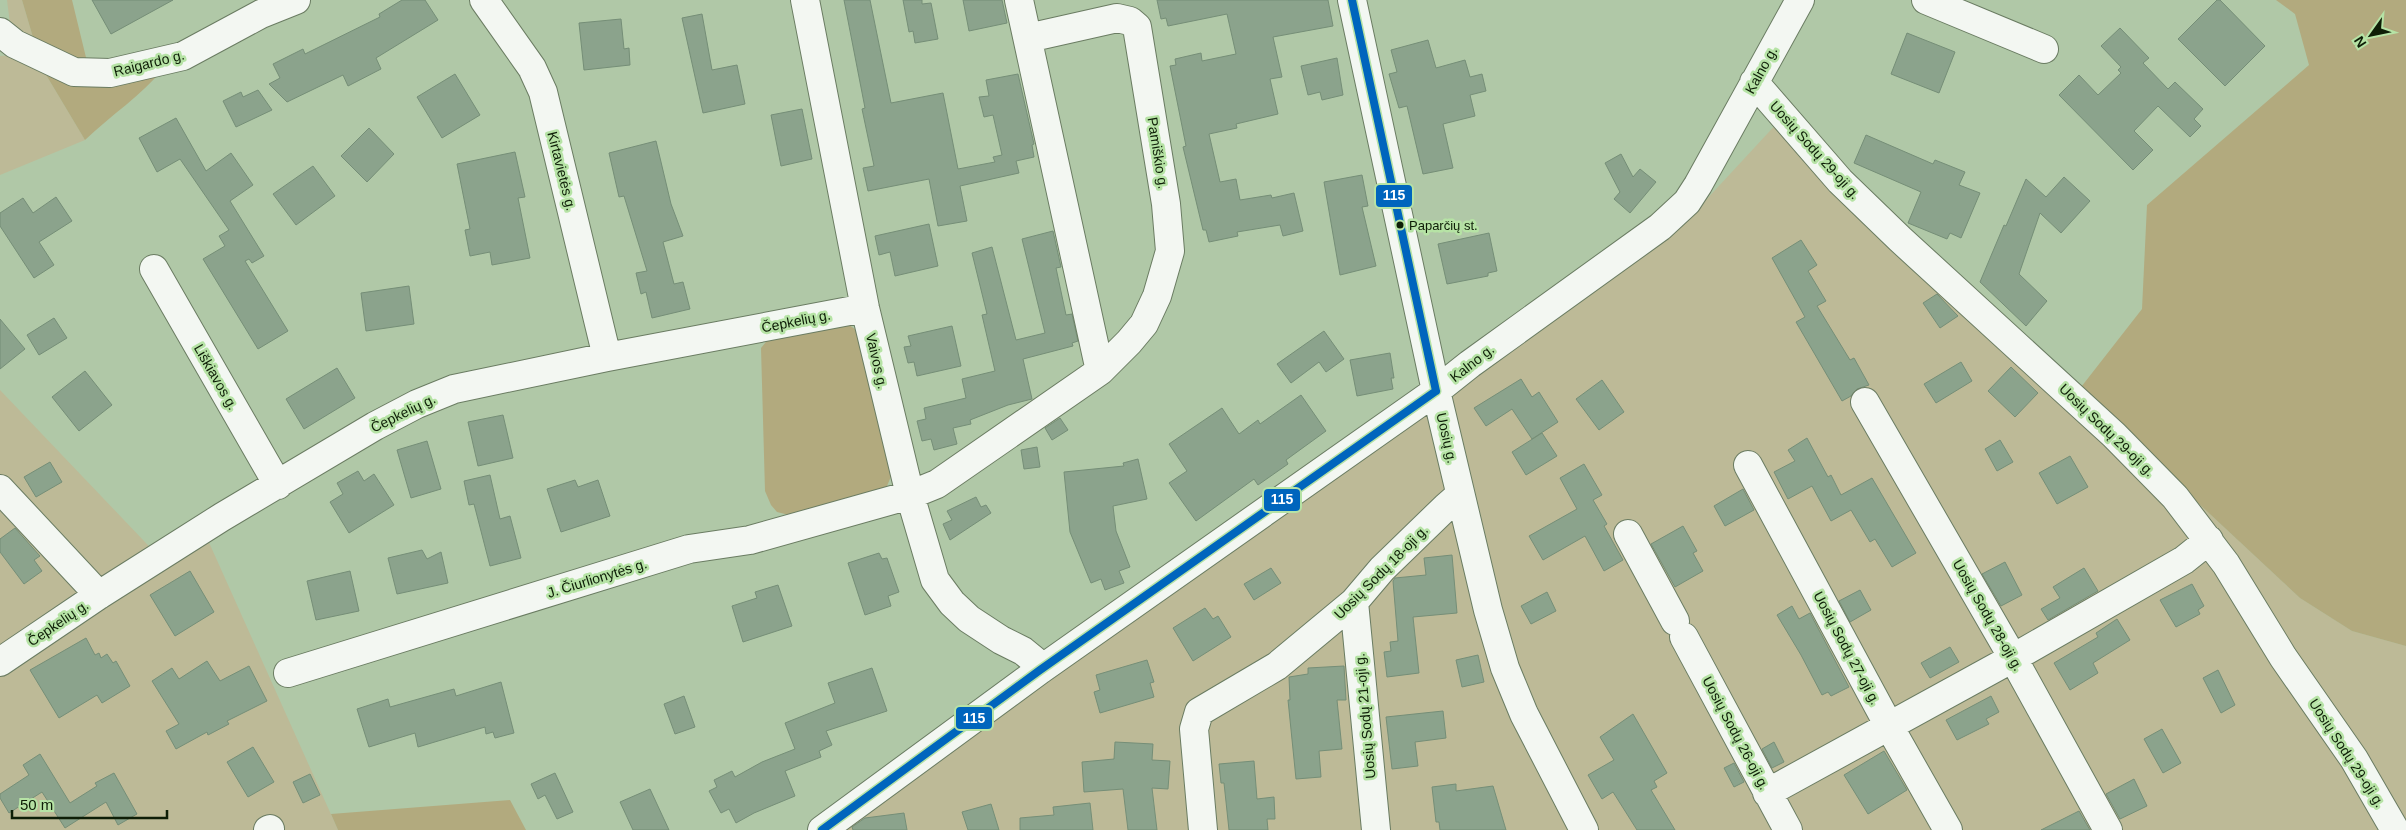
<svg xmlns="http://www.w3.org/2000/svg" width="2406" height="830" font-family="Arial,sans-serif">
<style>
.green{fill:#bdba97}
.forest{fill:#b2aa7e}
.building{fill:#8ba38c;stroke:#758e77}
.lines{fill:none;stroke-linecap:round;stroke-linejoin:round}
.minor-casing{stroke:#6a7c62;stroke-width:30}
.minor{stroke:#f3f7f2;stroke-width:28}
.bus-1-casing{stroke:#b6e3a5;stroke-width:11}
.bus-1{stroke:#0065bd;stroke-width:8}
.bus-dot{fill:#0e1e07;stroke:#b6e3a5;stroke-width:2}
.labels{text-anchor:middle;stroke-width:5;stroke-linejoin:round;paint-order:stroke}
.bus-label{font-size:13px;fill:#0e1e07;stroke:#b6e3a5;text-anchor:start}
.street-label{font-size:14px;fill:#0e1e07;stroke:#b6e3a5}
.line-badge{stroke:#b6e3a5;stroke-width:2}
.badge-label{font-size:14px;text-anchor:middle;font-weight:bold;fill:#fff}
</style>
<rect width="100%" height="100%" fill="#b0c8a7"/>
<!-- green -->
<path class="green" d="M7,0H22L42,68L85,140L0,175V56L14,55Z
M1791,108L1894,228L2078,391L2300,598L2352,631L2406,646V830H824L1705,201Z
M0,390L165,563L207,538L338,830H0Z"/>
<!-- forest -->
<path class="forest" d="M22,0H72L91,78L164,68C141,96 111,115 85,140L42,68Z
M2276,0H2406V646L2352,631L2300,598L2078,391L2142,309L2147,205L2309,65L2295,14Z
M848,324L856,330L866,353L892,474L887,486L877,495L793,516L777,512L771,505L765,491L761,348L770,337Z
M510,800L526,830H338L331,814Z"/>
<!-- building -->
<path class="building" d="M92,0H173L111,34Z
M402,0H425L438,20L376,58L381,69L348,86L343,75L287,102L269,84L280,78L273,64L303,49L305,54L380,17L379,14Z
M844,0H870L891,103L943,93L958,169L995,162L993,157L1002,155L993,115L984,117L979,97L989,96L986,80L1018,74L1034,144L1032,145L1034,157L1016,161L1019,173L960,186L967,221L938,226L929,179L868,191L863,168L874,166L862,109L865,108Z
M903,0H922V4L931,3L938,39L915,43L913,31L909,32Z
M963,0H1002L1007,23L969,31Z
M1157,0H1328L1333,26L1273,37L1282,77L1270,79L1278,114L1236,124L1237,128L1209,134L1220,182L1236,179L1240,200L1271,195L1272,198L1294,193L1303,231L1283,236L1280,225L1237,232L1238,236L1209,242L1206,230H1203L1183,147L1186,146L1170,66L1176,65L1175,59L1201,53L1202,61L1236,54L1227,14L1168,26L1166,18L1161,19Z
M2217,0H2220L2265,46L2225,86L2178,39Z
M702,14L712,70L737,65L745,104L703,113L682,18Z
M621,19L624,49L629,48L630,65L584,70L579,23Z
M2120,28L2149,58L2143,63L2168,89L2175,82L2203,109L2194,119L2201,126L2190,137L2158,106L2134,131L2153,150L2133,170L2059,95L2079,75L2098,95L2121,73L2118,70L2121,67L2101,46Z
M1907,33L1955,52L1939,93L1891,74Z
M1428,40L1436,68L1465,60L1470,77L1482,74L1486,91L1470,95L1475,116L1443,124L1453,168L1423,174L1407,106L1399,108L1389,74L1397,72L1391,50Z
M1337,58L1343,95L1322,100L1320,92L1308,95L1301,66Z
M455,74L480,115L442,138L417,97Z
M258,90L272,110L236,127L223,101L241,92L243,97Z
M802,109L812,159L781,166L771,115Z
M176,118L206,171L231,153L253,185L230,201L264,256L252,263L249,259L245,261L288,331L258,349L203,259L225,246L219,236L229,230L180,159L157,172L139,138Z
M369,128L394,154L367,182L341,156Z
M1866,135L1933,164L1935,160L1965,172L1959,185L1980,193L1961,238L1950,233L1947,239L1908,223L1921,192L1854,163Z
M656,141L671,204L683,236L663,242L674,284L683,282L690,309L652,318L646,292L641,294L636,273L647,271L624,196L619,197L609,153Z
M515,152L525,197L518,198L530,258L492,265L490,252L470,256L465,230L470,229L457,164Z
M1621,154L1633,177L1640,169L1656,182L1630,213L1614,199L1620,192L1605,163Z
M313,166L335,196L296,225L273,194Z
M1362,175L1368,206L1362,207L1376,266L1340,275L1324,182Z
M2064,177L2090,201L2061,233L2040,213L2019,274L2047,301L2026,326L1980,282L2004,225L2006,226L2026,179L2046,197Z
M56,197L72,221L39,242L54,265L34,278L0,226V213L23,198L33,213Z
M929,224L938,266L895,276L890,252L879,255L875,236Z
M1053,231L1061,267L1056,268L1066,315L1072,314L1078,341L1072,343L1073,346L1023,359L1032,399L1008,405L970,420L971,424L953,428L957,444L934,450L931,439L922,441L917,421L926,419L924,408L966,398L962,379L995,371L982,315L987,314L972,253L992,247L1016,340L1045,333L1022,239Z
M1489,233L1497,271L1488,273V276L1447,284L1438,244Z
M1801,240L1817,265L1808,271L1826,301L1817,306L1850,360L1854,358L1869,385L1857,389L1851,396L1842,401L1796,322L1805,317L1772,258Z
M409,286L414,324L366,331L361,293Z
M1937,294L1958,316L1940,328L1923,303Z
M54,318L67,338L39,355L27,335Z
M0,319L25,349L0,369Z
M952,326L961,366L917,376L914,362L908,363L904,347L911,346L908,336Z
M1324,331L1344,359L1326,372L1319,362L1291,383L1277,364Z
M1390,353L1394,378H1391L1393,389L1357,396L1350,360Z
M1961,362L1972,381L1936,403L1924,384Z
M2011,367L2038,393L2015,417L1988,391Z
M337,368L355,398L304,429L286,399Z
M85,371L112,405L79,431L52,397Z
M1521,379L1532,397L1539,392L1558,422L1532,439L1512,409L1486,426L1474,408Z
M1602,380L1624,412L1599,430L1576,399Z
M1301,395L1326,431L1286,460L1288,464L1258,485L1254,479L1196,521L1169,483L1187,471L1169,444L1222,408L1239,434L1258,420L1260,424Z
M503,415L513,458L478,466L468,422Z
M1060,418L1068,430L1052,440L1045,428Z
M1542,433L1557,456L1526,475L1512,452Z
M1807,438L1828,477L1831,475L1841,495L1872,478L1916,553L1892,567L1875,539L1870,542L1851,510L1831,521L1812,486L1788,499L1774,472L1795,461L1788,450Z
M2000,440L2013,462L1997,471L1985,449Z
M427,441L441,489L411,498L397,450Z
M1037,447L1040,467L1024,469L1021,450Z
M2070,456L2088,487L2057,504L2039,473Z
M1138,459L1147,499L1113,506L1116,531L1130,567L1119,571L1124,583L1105,590L1101,579L1091,583L1070,532L1064,472L1124,466L1123,463Z
M50,462L62,482L36,497L24,477Z
M1584,464L1602,495L1593,500L1607,524L1604,526L1623,560L1604,571L1585,536L1543,560L1529,536L1577,509L1560,478Z
M358,471L364,481L374,474L394,505L349,533L330,502L343,494L337,483Z
M490,475L500,519L510,516L521,558L490,566L474,504L469,505L464,481Z
M575,480L578,487L598,480L610,516L561,532L547,489Z
M1743,489L1754,510L1725,526L1714,506Z
M976,497L981,507L986,505L991,513L950,540L943,524L952,520L947,511Z
M1683,526L1697,551L1693,553L1703,571L1675,587L1651,544Z
M15,528L40,556L34,560L42,571L24,584L0,552V539Z
M422,550L427,559L441,552L448,583L397,594L388,558Z
M879,553L882,559L887,558L899,592L888,596L891,606L865,615L848,563Z
M1452,555L1457,613L1413,617L1419,673L1387,677L1384,652L1391,651L1390,642L1398,641L1393,581L1395,578L1426,575L1424,558Z
M2005,562L2022,595L2001,606L1982,574Z
M1271,568L1281,583L1254,600L1244,584Z
M2084,568L2098,591L2048,620L2041,609L2060,598L2053,587Z
M190,571L214,612L175,636L150,595Z
M350,571L359,611L316,620L307,581Z
M2192,584L2204,606L2198,610L2200,614L2176,627L2160,600Z
M778,585L792,626L743,642L732,606L757,598L755,592Z
M1860,590L1871,610L1850,622L1839,601Z
M1547,592L1556,611L1531,624L1521,606Z
M1792,606L1799,619L1810,613L1849,687L1831,696L1828,692L1822,695L1801,655L1777,615Z
M1205,608L1213,619L1218,616L1231,637L1193,661L1173,628Z
M2117,619L2130,640L2093,663L2098,673L2070,690L2054,663L2098,637L2096,633Z
M86,638L95,655L99,653L101,658L107,654L113,663L116,661L130,686L102,703L97,695L59,718L30,670Z
M1950,647L1959,662L1930,678L1921,663Z
M1478,655L1484,682L1462,687L1456,660Z
M1147,660L1154,682L1150,683L1154,697L1100,713L1094,692L1100,690L1096,675Z
M207,661L220,681L249,666L267,701L227,721L229,724L208,735L207,732L176,749L166,731L179,724L152,681L172,668L179,679Z
M1344,666L1346,700H1337L1342,749L1319,751L1321,777L1296,779L1288,700H1290L1289,677L1308,674V668Z
M872,668L887,711L826,731L832,745L819,751L821,757L785,771L795,796L754,813L736,823L729,809L721,813L709,791L717,787L714,780L732,771L735,777L762,762L795,749L785,723L835,703L828,683Z
M2218,670L2235,705L2221,713L2203,678Z
M501,682L514,733L495,738L493,732L486,734L485,727L418,747L415,733L369,747L357,709L388,699L390,707L454,689L456,696Z
M684,696L695,727L675,734L664,704Z
M1991,696L1999,712L1986,719L1989,724L1957,740L1946,720Z
M1443,711L1446,738L1415,742L1418,766L1392,769L1386,717Z
M1633,714L1667,773L1654,781L1657,787L1651,790L1675,830H1637L1613,792L1602,799L1588,775L1614,760L1600,737Z
M2162,729L2181,763L2163,773L2144,739Z
M1115,742L1153,744L1152,760L1170,761L1168,789L1152,788L1157,830H1128L1123,789L1084,792L1082,762L1114,759Z
M1774,742L1784,762L1772,768L1762,749Z
M253,747L274,782L248,797L227,762Z
M1884,751L1907,790L1868,814L1844,775Z
M40,754L70,803L97,786L95,783L114,773L137,814L118,825L106,802L65,828L42,792L9,813L0,798V794L29,775L23,765Z
M1254,761L1257,799L1274,797L1275,819H1267L1268,830H1229L1224,783H1221L1219,764Z
M1734,763L1744,782L1734,787L1724,768Z
M555,773L573,812L557,819L545,795L538,799L531,784Z
M310,774L320,795L303,803L293,782Z
M2134,779L2147,806L2120,819L2106,794Z
M1456,784V791L1493,786L1506,830H1440L1439,822H1436L1432,787Z
M650,789L669,830H633L620,802Z
M1090,803L1093,830H1020V818L1054,815L1053,807Z
M991,804L999,830H968L962,812Z
M2079,811L2090,830H2041Z
M904,813L907,830H853L852,827L865,818Z"/>
<g class="lines">
<defs>
<path id="minor" d="M484,0L532,68L543,92L607,357
M805,0L865,308L910,495L935,580L952,603L969,619L1001,640L1023,651L1034,660L1040,670
M1019,0L1100,371
M1352,0L1436,391L1488,610L1505,668L1524,714L1584,830
M1926,0L2044,49
M0,32L15,44L74,72L110,73L183,56L261,14L296,0
M1754,82L1840,181L1900,239L2114,435L2175,497L2226,564L2283,657L2354,759L2395,830
M154,269L278,485
M1865,402L2013,658L2108,830
M1748,465L1889,726L1948,830
M0,489L99,595
M1628,534L1675,621
M1354,602L1376,830
M1684,637L1788,830
M0,662L99,595L222,517L375,426L417,404L454,389L607,357L865,308
M288,673L689,549L750,540L910,495L937,484L1100,371L1129,342L1144,324L1157,296L1170,251L1166,204L1137,27L1130,21L1117,18L1028,38
M1767,793L2013,658L2184,560L2209,540
M268,830L270,829
M822,830L1040,670L1436,391L1470,364L1660,227L1687,202L1698,185L1800,0
M1203,830L1194,729L1199,712L1277,666L1354,602L1382,569L1446,507L1454,500L1461,498"/>
</defs>
<!-- minor casing -->
<use href="#minor" class="minor-casing"/>
<!-- minor -->
<use href="#minor" class="minor"/>
<defs>
<path id="bus-1" d="M1352,0L1436,391
M822,830L1040,670L1436,391"/>
</defs>
<!-- bus-1 casing -->
<use href="#bus-1" class="bus-1-casing"/>
<!-- bus-1 -->
<use href="#bus-1" class="bus-1"/>
</g>
<!-- markers -->
<circle class="bus-dot" cx="1400" cy="225" r="4.5"/>
<g class="labels">
<!-- bus labels -->
<g class="bus-label">
<text x="1409" y="230">Paparčių st.</text>
</g>
<!-- street labels -->
<g class="street-label">
<text transform="translate(149 63) rotate(-14)" y="5">Raigardo g.</text>
<text transform="translate(1761 70) rotate(-61)" y="5">Kalno g.</text>
<text transform="translate(1815 150) rotate(48)" y="5">Uosių Sodų 29-oji g.</text>
<text transform="translate(1158 153) rotate(81)" y="5">Pamiškio g.</text>
<text transform="translate(562 171) rotate(76)" y="5">Kirtavietės g.</text>
<text transform="translate(796 321) rotate(-11)" y="5">Čepkelių g.</text>
<text transform="translate(877 361) rotate(77)" y="5">Vaivos g.</text>
<text transform="translate(1472 363) rotate(-38)" y="5">Kalno g.</text>
<text transform="translate(216 377) rotate(60)" y="5">Liškiavos g.</text>
<text transform="translate(403 413) rotate(-26)" y="5">Čepkelių g.</text>
<text transform="translate(2107 430) rotate(44)" y="5">Uosių Sodų 29-oji g.</text>
<text transform="translate(1447 438) rotate(77)" y="5">Uosių g.</text>
<text transform="translate(1381 572) rotate(-45)" y="5">Uosių Sodų 18-oji g.</text>
<text transform="translate(597 578) rotate(-17)" y="5">J. Čiurlionytės g.</text>
<text transform="translate(1988 615) rotate(60)" y="5">Uosių Sodų 28-oji g.</text>
<text transform="translate(58 623) rotate(-34)" y="5">Čepkelių g.</text>
<text transform="translate(1847 648) rotate(62)" y="5">Uosių Sodų 27-oji g.</text>
<text transform="translate(1365 716) rotate(-95)" y="5">Uosių Sodų 21-oji g.</text>
<text transform="translate(1736 733) rotate(62)" y="5">Uosių Sodų 26-oji g.</text>
<text transform="translate(2347 753) rotate(57)" y="5">Uosių Sodų 29-oji g.</text>
</g>
</g>
<g class="line-badge">
<rect x="1375" y="184" width="38" height="24" rx="5" fill="#0065bd"/>
<rect x="1263" y="488" width="38" height="24" rx="5" fill="#0065bd"/>
<rect x="955" y="706" width="38" height="24" rx="5" fill="#0065bd"/>
</g>
<g class="badge-label">
<text x="1394" y="200">115</text>
<text x="1282" y="504">115</text>
<text x="974" y="723">115</text>
</g>
<!-- north arrow -->
<g transform="translate(2371 35) rotate(237)" stroke="#b6e3a5" stroke-width="4" paint-order="stroke">
<path d="M0-4L9 19L0 12L-9 19Z" fill="#0e1e07"/>
<text y="-8" font-size="14" font-weight="bold" text-anchor="middle" fill="#0e1e07">N</text>
</g>
<!-- scale -->
<path d="M12 810v8h155v-8" fill="none" stroke="#0e1e07" stroke-width="2.5"/>
<text x="20" y="810" font-size="15" fill="#0e1e07" stroke="#b6e3a5" stroke-width="4" paint-order="stroke">50 m</text>
</svg>
